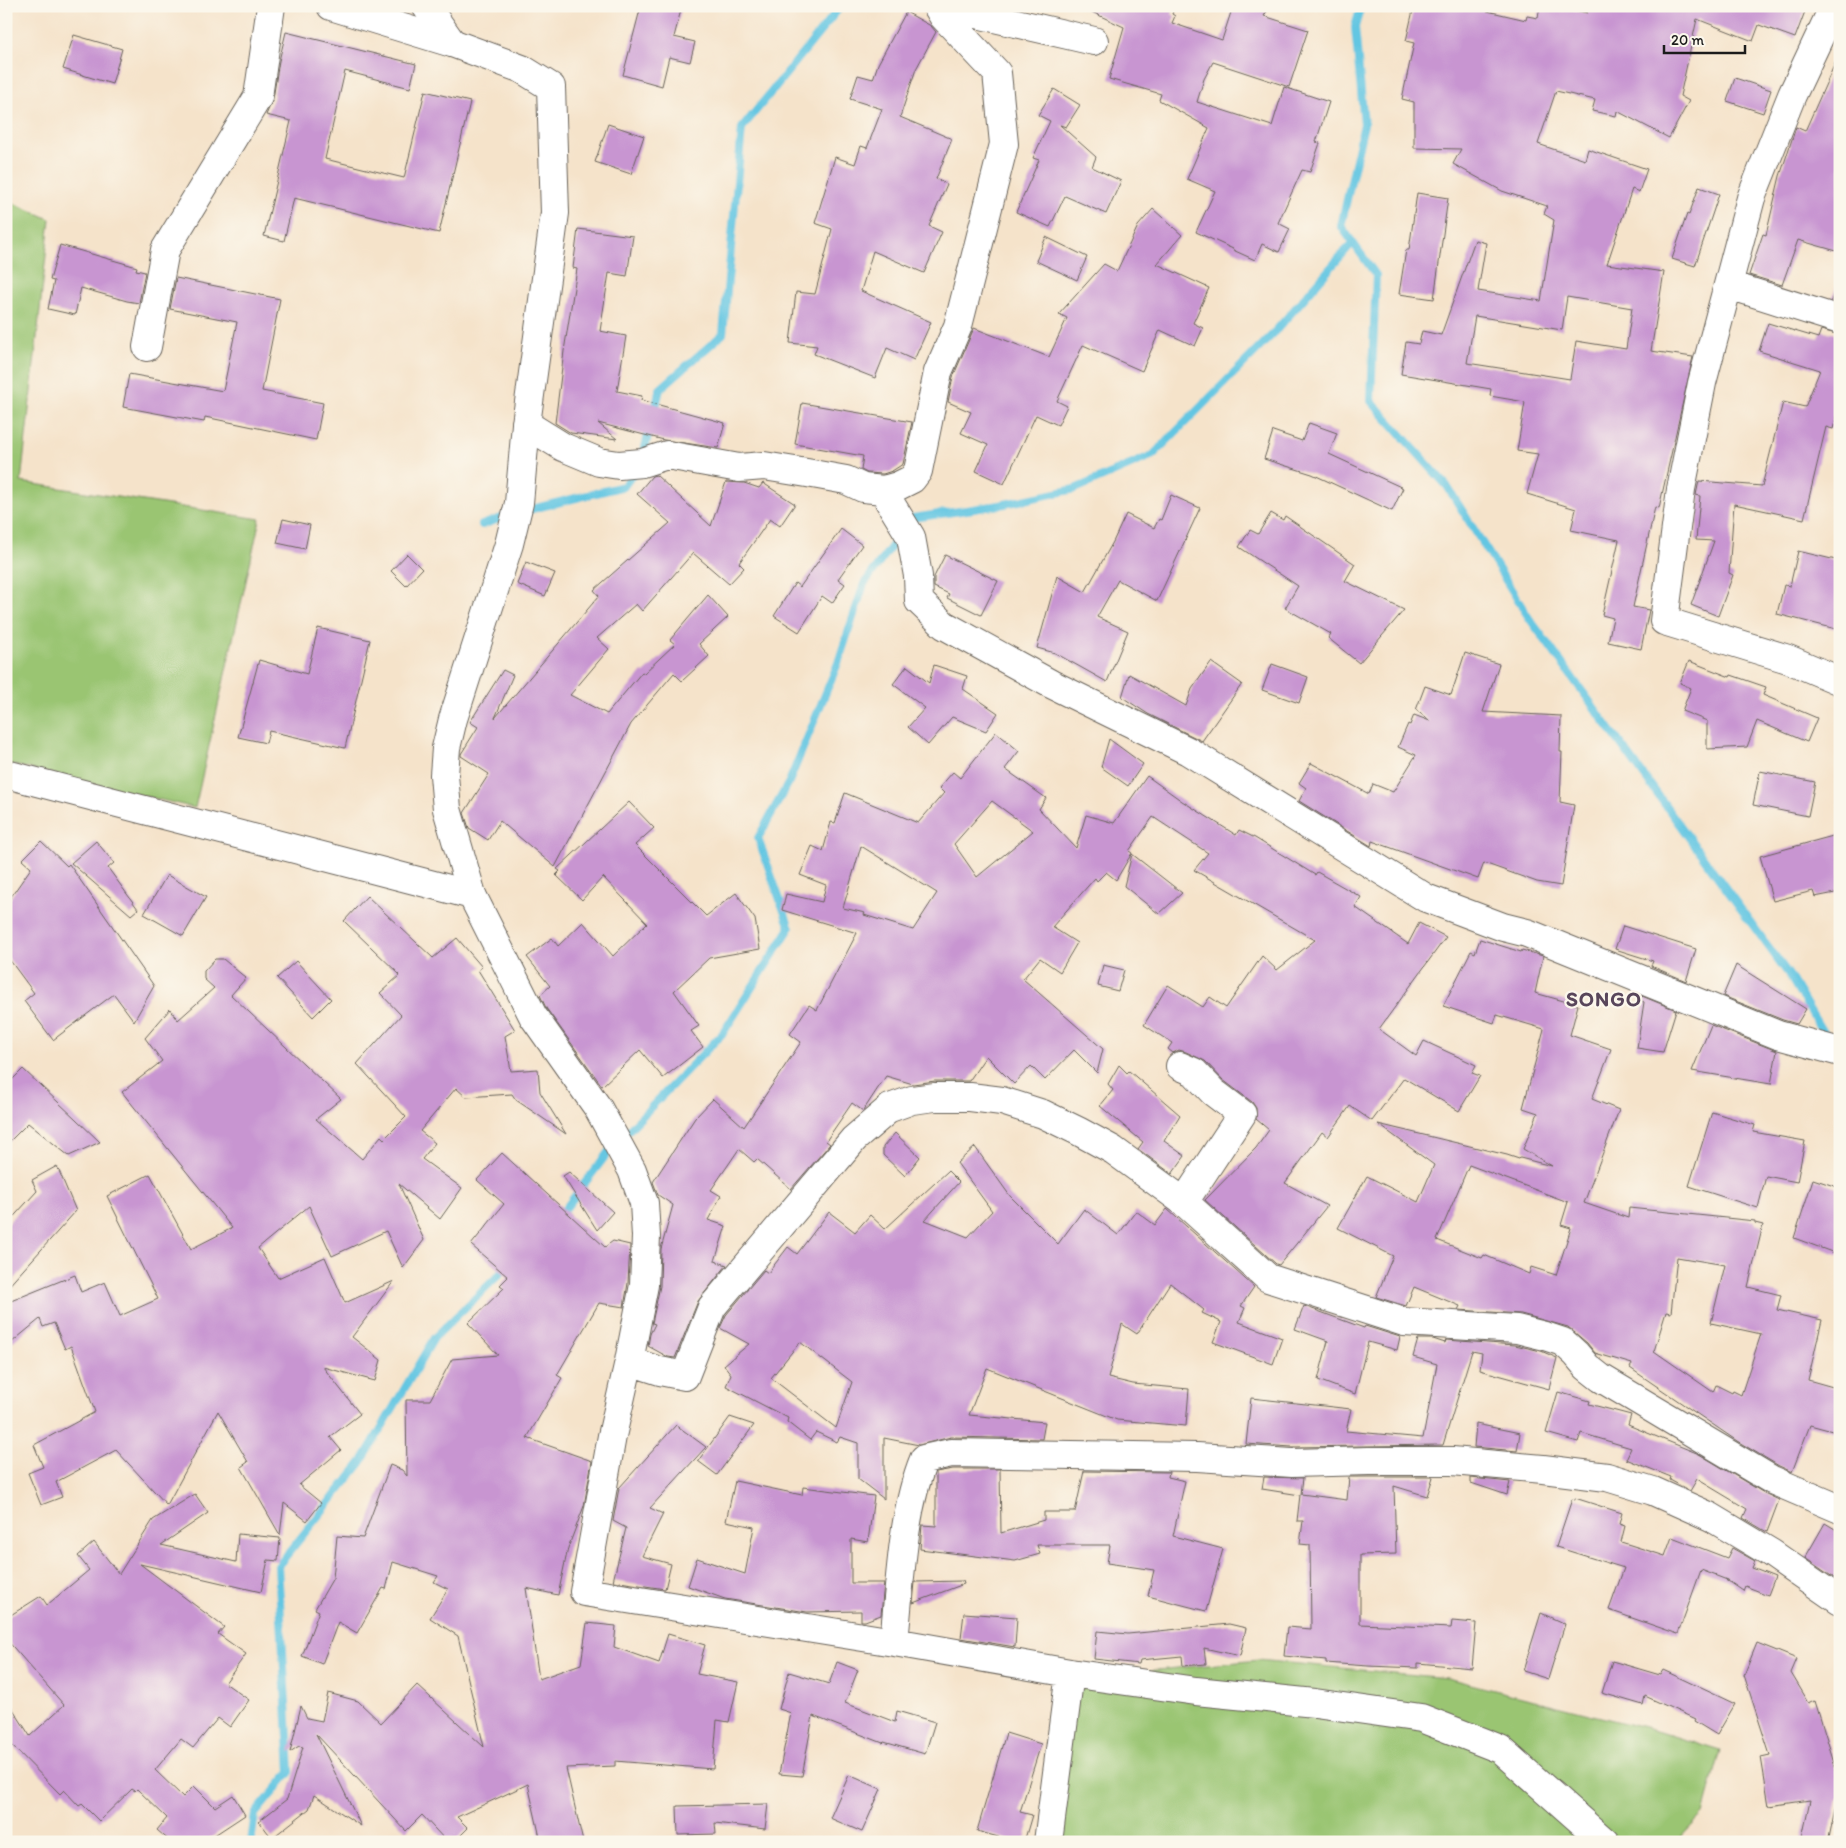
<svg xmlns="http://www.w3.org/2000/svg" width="1846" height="1848" font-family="Itim,sans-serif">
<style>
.green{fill:#9ac572;stroke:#5b7047}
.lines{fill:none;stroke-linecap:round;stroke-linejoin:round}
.stream{stroke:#64c6e2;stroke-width:8}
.building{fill:#c895d1;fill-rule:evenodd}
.street-casing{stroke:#686259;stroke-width:30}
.secondary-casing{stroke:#686259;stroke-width:30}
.street{stroke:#fff;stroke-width:28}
.secondary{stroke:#fff;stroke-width:28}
.labels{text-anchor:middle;stroke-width:4.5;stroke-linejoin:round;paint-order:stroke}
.district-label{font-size:21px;font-weight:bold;letter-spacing:1px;fill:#58465b;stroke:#fbf7ec}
</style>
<rect width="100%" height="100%" fill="#fbf7ec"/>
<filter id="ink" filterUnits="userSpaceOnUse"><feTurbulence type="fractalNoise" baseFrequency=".02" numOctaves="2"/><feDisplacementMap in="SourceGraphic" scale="10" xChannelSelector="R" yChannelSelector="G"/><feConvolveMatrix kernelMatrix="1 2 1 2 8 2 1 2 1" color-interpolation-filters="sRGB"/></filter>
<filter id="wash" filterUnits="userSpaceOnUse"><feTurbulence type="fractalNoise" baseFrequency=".0096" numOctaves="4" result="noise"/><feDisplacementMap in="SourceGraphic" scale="20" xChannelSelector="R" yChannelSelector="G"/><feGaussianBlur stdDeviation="1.12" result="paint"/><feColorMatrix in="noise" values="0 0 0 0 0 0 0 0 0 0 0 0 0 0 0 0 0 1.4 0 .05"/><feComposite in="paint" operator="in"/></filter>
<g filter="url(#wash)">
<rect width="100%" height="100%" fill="#f5e3ca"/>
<!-- green -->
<path class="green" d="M6,200L50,219L21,482L260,519L195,808L6,763Z
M1258,1660L1447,1678L1660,1732L1721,1751L1704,1813L1676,1842H1058L1076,1678Z"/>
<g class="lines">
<!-- stream -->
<path class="stream" d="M1361,6L1355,27L1364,124L1341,226L1376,275L1371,401L1447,486L1529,618L1789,975L1828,1041
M654,414L660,389L723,334L742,128L841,6
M643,455L650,428
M524,511L624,486L636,470
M909,523L913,518L1000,505L1075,489L1153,455L1272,335L1353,242
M482,525L510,515
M621,1138L723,1033L790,928L758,838L789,782L838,663L864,584L902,532
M559,1217L613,1146
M251,1842L255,1814L290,1772L278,1566L361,1463L434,1338L508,1266"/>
</g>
<g id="blocks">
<!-- building -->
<path class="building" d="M641,6H682L674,37L695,42L690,62L669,57L662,86L623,75Z
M1079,6H1175L1172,14L1175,16L1172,23L1222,40L1233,6H1270L1264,16L1308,30L1289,87L1213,62L1204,79L1197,102L1272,126L1284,87L1329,102L1316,142L1320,143L1310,172L1302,170L1278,223L1290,229L1279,252L1262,244L1255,260L1233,250V249L1196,232L1215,191L1187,179L1209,128L1159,100L1161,94L1109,79L1124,27Z
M1414,6H1466L1526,20L1527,16L1538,18L1540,6H1559L1587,13L1589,6H1807L1795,38L1759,25L1753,41L1697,19L1680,96L1689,101L1669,138L1617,111L1616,116L1592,111L1595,100L1556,91L1538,144L1585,160L1588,149L1647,169L1639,192L1632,189L1607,264L1664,272L1651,351L1693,357L1659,508L1655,507L1633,607L1649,610L1641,649L1608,642L1613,618L1602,615L1619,540L1571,530L1576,509L1527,494L1538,454L1517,451L1525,402L1490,396L1491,389L1401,374L1406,342L1419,344L1422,331L1441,335L1475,240L1486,243L1478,291L1541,301L1554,220L1544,214L1547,206L1502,191L1453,164L1461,149L1414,148V102L1402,99L1414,43L1406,41ZM1567,297L1632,308L1626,349L1576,341L1570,379L1467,363L1475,316L1562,330Z
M906,12L931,26L936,32L916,69L900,117L952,139L936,179L947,184L929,226L942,232L924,273L873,251L861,291L931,322L914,360L887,348L875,378L814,354L817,346L790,343L796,292L815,294L832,229L815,223L835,157L855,164L861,146L867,148L882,109L850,99L858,75L873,79L878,64Z
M286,32L416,64L410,88L345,71L325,159L404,178L425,91L470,102L439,233L294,198L284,241L264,236L291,121L266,115L273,99L279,61Z
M74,35L122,49L112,84L63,69Z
M1840,52V252L1798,240L1782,285L1749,275L1763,234L1766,235L1780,176L1796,127L1805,131Z
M1735,78L1771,90L1763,113L1727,101Z
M1054,89L1080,105L1066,127L1060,125L1096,157L1092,167L1121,181L1106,214L1065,196L1050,227L1016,212L1039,160L1033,158L1050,121L1038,115Z
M608,124L644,136L631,174L595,162Z
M1699,187L1719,194L1695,266L1672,259L1687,214L1689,215Z
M1417,193L1448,198L1434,299L1399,294L1406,250H1409Z
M1153,209L1182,235L1157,264L1209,288L1193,323L1203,328L1195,346L1160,330L1142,371L1083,345L1057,401L1067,406L1058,425L1036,415L1004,484L976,471L988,445L961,433L971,412L948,402L953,377L974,328L1049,357L1067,318L1059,314L1104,264L1117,271L1138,226Z
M578,229L633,236L627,276L609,273L600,331L626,336L617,391L642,396L641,400L725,423L718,448L664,440L598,423L617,439L571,433L555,423L564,351L577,269L573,268Z
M1046,237L1087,257L1077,280L1036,261Z
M60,245L137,267L136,270L145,272L139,303L127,301L81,288L75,315L48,309L54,281L50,280Z
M176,278L280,299L262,391L323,403L316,440L205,417L204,422L123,407L129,374L223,391L237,322L170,309Z
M1837,285L1840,286V304L1831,301Z
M1768,323L1818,338L1821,330L1840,335V402L1833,429L1826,427L1804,519L1734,504L1729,573L1733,575L1718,616L1691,605L1714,541L1696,540L1700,496L1696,495L1699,481L1762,486L1783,402L1805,407L1820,370L1759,351Z
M802,403L912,422L903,464L892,471L883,474L867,473L861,470L863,456L795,444Z
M1309,423L1337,433L1329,454L1403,488L1392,511L1312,474L1264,459L1273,431L1302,441Z
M656,475L711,526L726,482L744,483L759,488L763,483L795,504L780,526L770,519L739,563L744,568L729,584L693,553L642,611L636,604L597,638L609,649L570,695L607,714L642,672L644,673L675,644L670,640L708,595L728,617L699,644L709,656L682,681L674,673L631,724L555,867L500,821L488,840L469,828L464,813L489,774L461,756V754L478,727L470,722L503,670L513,675L495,718L599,596L594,590L670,523L637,494L652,476Z
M1171,495L1200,508L1157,601L1118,580L1097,617L1128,631L1107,682L1055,653L1037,648L1057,576L1085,592L1113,542L1126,514L1154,528L1159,519L1161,520Z
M1271,513L1283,520L1285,516L1355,564L1345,581L1404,610L1359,663L1328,638L1331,634L1285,608L1298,586L1239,547L1250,530L1258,534Z
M283,519L310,525L305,549L277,543Z
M841,529L862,545L838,579L845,584L832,603L822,596L799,632L774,616L795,583L800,587Z
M1798,551L1840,561V630L1777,614L1784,585L1790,586Z
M407,554L422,569L406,586L391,571Z
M945,555L998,581L981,615L947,598L949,594L934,587V577Z
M526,562L555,573L545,596L517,584Z
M318,628L370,640L345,748L269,731L266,743L238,737L259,660L307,674Z
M1465,653L1499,664L1483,712L1561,716L1560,752H1562L1560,802L1574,805L1561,886L1537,882L1484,863L1478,879L1372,841L1371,846L1299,801L1306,788L1299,783L1311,763L1369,794L1373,784L1393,792L1416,755L1398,747L1408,724L1410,725L1414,715L1430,721L1416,710L1425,686L1451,695Z
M1689,661L1730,677L1731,675L1766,687L1763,695L1817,718L1807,742L1757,721L1747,747L1707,749V721L1682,711L1691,688L1680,683Z
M1211,662L1242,684L1202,741L1148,714L1122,697L1129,674L1186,706L1192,689Z
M1272,664L1308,677L1299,703L1262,690Z
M934,665L967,676L963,689L998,713L986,731L952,717L928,745L908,727L925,708L893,684L907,666L929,683Z
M996,732L1019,751L1005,769L1046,798L1039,809L1076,848L1086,815L1114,823L1147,776L1182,801L1236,835L1239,830L1255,838L1315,875L1317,872L1361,897L1355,907L1408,944L1419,923L1446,937L1379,1029L1416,1056L1424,1041L1476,1065L1472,1073L1480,1076L1459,1111L1404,1078L1372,1121L1350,1106L1328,1137L1322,1132L1285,1183L1327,1206L1279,1265L1276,1264L1205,1200L1256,1148L1269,1130L1256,1119V1108L1252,1102L1223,1080L1205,1061L1186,1052L1179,1050L1173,1053L1168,1049L1172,1043L1144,1025L1168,985L1203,1007L1210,997L1226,1008L1262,956L1277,970L1315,940L1194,870L1208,853L1153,817L1129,851L1132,853L1116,880L1106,872L1097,881L1095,878L1052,927L1077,943L1060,972L1040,958L1023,979L1103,1049L1097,1073L1074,1050L1045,1080L1031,1066L1014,1084L986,1056L969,1081H935L913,1084L886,1076L863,1111L852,1103L826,1141L830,1144L791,1189L757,1159L754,1162L739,1149L711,1190L721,1196L708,1220L726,1226L715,1261L727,1265L698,1301L675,1358L668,1357L648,1346L650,1334L655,1324L652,1323L660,1286L661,1249L673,1205L658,1195L653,1182L695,1118L713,1099L744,1127L801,1042L790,1034L809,1005L817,1010L857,933L782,910L786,894L822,902L826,885L800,875L812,846L823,851L831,822L835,823L845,793L918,823L944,793L939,788L953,772L960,778ZM992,801L1033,831L977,877L954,844ZM861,846L937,893L913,930L864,915L865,913L843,908Z
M1109,739L1143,764L1128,786L1101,767Z
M1760,771L1815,782L1808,816L1753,805Z
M629,802L654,828L635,845L706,916L736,893L755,919L760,949L709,958L674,991L699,1026L691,1031L703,1047L663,1078L640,1050L602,1086L546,1008L540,995L550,986L527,957L552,938L558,946L583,922L613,956L647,923L603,877L582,900L556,875L560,871L557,869Z
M1840,834V892L1815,897L1813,891L1773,901L1760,856Z
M41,841L67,866L69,864L154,986L134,1021L114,994L53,1040L24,1001L34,993L6,955V904L31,868L22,860Z
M96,841L114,863L108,868L138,909L131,915L71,863Z
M1132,854L1182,893L1159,914L1124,886Z
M167,875L206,897L183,936L144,914Z
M367,896L433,958L457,938L482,967L478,970L515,1030L505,1036L511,1071L538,1069L540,1092L566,1134L516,1100L512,1094L466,1097L456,1088L420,1131L435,1143L422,1159L462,1188L440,1219L399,1184L424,1240L403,1268L386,1231L332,1256L309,1206L258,1248L278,1278L325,1257L345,1303L394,1281L352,1337L381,1360L375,1381L323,1367L360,1414L330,1437L341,1450L299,1485L321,1503L307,1521L284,1503L280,1535L241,1467L248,1462L218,1411L167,1505L116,1450L56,1482L62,1497L41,1505L28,1473L43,1467L34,1445L95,1412L71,1346L65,1349L54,1323L43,1327L40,1319L6,1347V1303L75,1275L81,1292L105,1282L120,1316L158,1299L107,1196L150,1174L191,1249L232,1228L122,1092L162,1061L145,1038L170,1009L178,1020L214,988L204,979V971L215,959H223L246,978L231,995L341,1099L316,1119L362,1159L381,1136L384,1139L406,1117L357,1064L401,1015L380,993L400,975L344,921Z
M1623,926L1696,949L1686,981L1651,966L1653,961L1615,949Z
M1480,939L1521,952L1522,950L1543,956L1535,993L1578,1005L1570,1035L1611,1049L1592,1099L1619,1110L1584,1203L1628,1218L1629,1208L1755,1221V1223L1763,1225L1748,1287L1781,1295L1777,1310L1822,1320L1808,1380L1840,1389V1419L1836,1432L1810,1425L1792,1472L1779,1466L1737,1441L1630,1368L1632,1364L1595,1353L1587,1343L1568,1327L1521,1314L1458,1310L1460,1306L1414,1287L1406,1306L1376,1297L1393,1256L1338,1228L1367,1176L1418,1202L1434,1165L1378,1124L1507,1155L1519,1159L1520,1158L1552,1166L1523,1149L1538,1113L1523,1108L1544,1029L1497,1015L1494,1023L1443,1006L1471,951L1475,953ZM1469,1165L1568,1202L1561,1225L1571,1228L1556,1275L1531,1267L1529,1274L1484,1255L1482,1258L1437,1240ZM1677,1257L1725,1265L1711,1323L1761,1334L1741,1395L1733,1391L1732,1393L1716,1385L1713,1392L1654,1351L1666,1312L1671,1313Z
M296,961L331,999L313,1017L277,978Z
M1103,965L1124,970L1118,991L1098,986Z
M1736,965L1806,1009L1797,1024L1783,1020L1723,996Z
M1642,996L1676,1010L1663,1052L1637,1048L1644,1002L1640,1000Z
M1711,1025L1777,1051L1771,1084L1692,1071Z
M1119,1065L1127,1073L1129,1071L1180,1115L1164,1141L1185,1156L1172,1174L1138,1149L1143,1142L1100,1106L1113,1090L1108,1084Z
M23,1069L76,1119L100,1142L69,1156L28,1123L6,1145V1086Z
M1712,1112L1755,1125L1753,1132L1805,1141L1797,1182L1766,1176L1758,1208L1689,1186Z
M895,1133L920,1157L905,1176L883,1155V1147Z
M975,1147L1010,1196L1058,1244L1084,1209L1118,1235L1136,1211L1155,1225L1167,1209L1254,1287L1241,1306L1245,1308L1239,1322L1282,1338L1273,1364L1213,1342L1221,1322L1202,1313L1204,1310L1170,1283L1137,1334L1122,1324L1108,1378L1133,1384L1189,1389L1186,1426L1117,1420L987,1368L969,1415L1045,1422L1042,1439L951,1437L919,1445L884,1438V1499L858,1479V1443L840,1437L837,1442L816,1432L810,1440L787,1422L788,1418L726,1386L731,1374L724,1365L749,1344L720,1328L726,1315L764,1270L768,1273L788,1247L797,1254L829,1212L855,1232L870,1215L885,1229L948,1171L959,1182L925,1220L968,1237L992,1211L957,1163ZM800,1342L852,1382L836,1428L771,1378Z
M502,1153L605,1247L613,1241L630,1245L628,1283L624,1307L599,1303L557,1375L562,1378L527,1438L592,1461L584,1506L568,1548L558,1595L526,1588L539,1679L581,1664L587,1623L616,1626L614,1647L659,1663L668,1634L705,1645L697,1674L738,1682L729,1722L717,1720L713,1769L615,1761V1766L566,1768L583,1842H541L528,1784L457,1817L468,1828L454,1842H447L422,1815L406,1831L316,1734L361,1826L314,1795L309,1809L272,1838L259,1821L287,1799L303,1747L299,1746L290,1752L301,1706L307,1718L322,1721L328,1693L358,1701L381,1723L417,1685L484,1747L458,1636L430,1618L448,1589L434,1582L438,1576L393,1562L386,1589L383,1588L357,1633L338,1622L322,1664L302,1656L319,1611L315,1609L333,1578L337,1536L363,1538L390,1465L402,1470L407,1476L406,1400H430L452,1359L498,1355L468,1323L504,1288L500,1285L508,1277L471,1245L504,1204L477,1180Z
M57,1166L76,1211L6,1289V1225L37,1191L32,1180Z
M569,1172L613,1212L597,1230L563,1176Z
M1813,1179L1840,1188V1255L1794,1238Z
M1304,1306L1364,1328L1365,1326L1400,1337L1397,1350L1368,1342L1355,1394L1318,1380L1328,1341L1295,1329Z
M1418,1339H1433L1445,1343L1446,1340L1515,1345L1541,1351L1557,1358L1549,1389L1480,1370L1482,1353L1472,1351L1443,1445L1292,1447L1246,1444L1251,1398L1351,1409L1346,1431L1423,1438L1437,1364L1413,1357Z
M1558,1392L1590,1401L1589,1404L1631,1415L1628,1425L1699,1454L1764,1493L1779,1500L1767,1532L1743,1518L1747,1509L1697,1479L1690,1491L1670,1480L1671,1477L1626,1459L1631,1448L1581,1433L1578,1442L1546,1433Z
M730,1417L754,1425L717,1475L698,1461Z
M1476,1424L1520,1433L1517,1451L1474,1447Z
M676,1425L706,1447L650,1508L663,1514L642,1556L671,1564L665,1589L613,1581L626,1528L613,1521L619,1488Z
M953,1469H1000L1001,1533L1044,1520V1512H1075L1084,1471L1169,1472L1168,1477L1185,1481L1173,1536L1223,1549L1206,1611L1148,1596L1154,1570L1107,1563L1110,1545H1037L1040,1554L1015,1561L920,1549L922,1525L936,1526V1472Z
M1264,1477L1303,1478L1301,1494L1347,1500L1349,1477H1433L1427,1496L1394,1486L1396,1554L1360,1555V1624L1451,1628L1452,1621L1476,1623L1472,1668L1418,1663V1668L1368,1666L1326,1663V1660L1284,1656L1287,1627L1311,1629L1310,1545L1300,1544L1303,1521H1297L1300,1495L1262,1489Z
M1471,1478L1510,1482L1507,1495L1471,1483Z
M735,1481L802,1495L803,1487L874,1496L868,1542L851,1539V1583H884L881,1615L865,1621H861V1611L807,1612L725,1599L688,1586L697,1558L745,1574L754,1527L726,1521Z
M195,1494L208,1513L161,1545L236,1562L238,1534L280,1538L278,1561L268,1560L261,1592L140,1564L224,1627L218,1634L246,1654L225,1683L249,1700L230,1727L218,1718L193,1748L181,1739L155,1770L183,1797L194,1786L215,1807L233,1795L245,1815L204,1842H171L157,1830L167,1818L137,1789L135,1791L132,1789L99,1821L82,1804L79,1806L64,1790L60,1794L6,1739V1698L30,1736L64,1705L6,1639V1618L41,1596L47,1605L89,1570L78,1556L94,1542L119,1574L153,1520Z
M1575,1498L1622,1513L1619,1524L1625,1526L1621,1542L1665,1556L1672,1537L1727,1558L1732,1548L1755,1561L1752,1568L1775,1577L1768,1595L1745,1586L1743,1591L1727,1580L1701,1570L1678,1634L1609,1610L1624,1568L1556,1547L1572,1499L1575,1500Z
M1825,1523L1840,1532V1582L1805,1558Z
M963,1581L964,1584L913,1603L915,1582Z
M964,1613L1017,1617L1015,1647L961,1638Z
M1541,1613L1565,1624L1548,1679L1523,1671Z
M1229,1624L1246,1628L1240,1656L1204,1648L1206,1664L1183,1666L1182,1656L1140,1660L1139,1664L1094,1659L1097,1631L1128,1634Z
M1757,1643L1797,1659L1791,1673L1809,1703L1815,1700L1840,1782V1797L1837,1798L1828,1842H1801L1810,1800L1769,1806L1761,1757L1770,1755L1744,1675Z
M1612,1661L1660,1675L1663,1670L1735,1704L1717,1735L1694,1721L1695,1719L1645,1696L1643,1705L1602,1693Z
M837,1662L858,1670L845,1703L895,1722L897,1711L935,1722L925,1754L884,1742L883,1743L813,1716L802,1776L779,1774L791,1713L779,1709L789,1672L829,1684Z
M1006,1733L1041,1744L1020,1812L1032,1815L1024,1842H1016L977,1831Z
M849,1775L881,1789L862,1832L830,1818Z
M768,1804L765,1829L715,1823L716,1834L678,1835L677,1806Z"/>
</g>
</g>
<g filter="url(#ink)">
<use href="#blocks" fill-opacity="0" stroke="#686259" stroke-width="1"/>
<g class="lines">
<defs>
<path id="street" d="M426,6L452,43
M942,6L1094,41
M1834,6L1792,95L1751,198L1702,383L1681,489L1664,621L1788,659L1840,681
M1729,285L1840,320
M147,347L165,250L258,97L271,6
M526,424L563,447L599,462L619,465L642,463L667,455L739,468L764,466L807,473L846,480L863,488L884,490L898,486L912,479L918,471L938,372L958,326L1004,144L997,73L943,16L937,6
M884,490L887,493L889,501L911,537L918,576L919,601L944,625L1051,684L1188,751L1426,898L1503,927L1527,933L1778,1035L1840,1052
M6,774L472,895L533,1016L598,1108L632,1170L644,1203L646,1236L644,1285L629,1361L612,1436L584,1592L894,1642L1070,1673L1196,1691L1315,1703L1421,1718L1500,1749L1605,1842
M1180,1066L1194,1072L1213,1092L1242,1114L1184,1202
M629,1361L660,1371L685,1376L712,1307L854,1139L890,1108L912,1100L935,1097H970L1002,1101L1043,1114L1078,1131L1113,1150L1184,1202L1268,1278L1404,1322L1517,1329L1545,1336L1563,1342L1576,1354L1587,1367L1601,1378L1772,1480L1840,1509
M894,1642C900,1584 902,1513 924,1459L951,1453L1197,1457L1292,1463L1369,1461H1452L1543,1469L1607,1477L1653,1491L1711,1517L1771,1553L1840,1601
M1048,1842L1070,1673"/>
<path id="secondary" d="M331,6L452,43L522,69L551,87L555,213L526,424L519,503L509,544L453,719L446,748L444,775L447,809L472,895"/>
</defs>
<!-- street casing -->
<use href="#street" class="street-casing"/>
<!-- secondary casing -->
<use href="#secondary" class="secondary-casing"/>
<!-- street -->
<use href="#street" class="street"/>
<!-- secondary -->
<use href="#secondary" class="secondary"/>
</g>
</g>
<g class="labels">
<!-- district labels -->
<g class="district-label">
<text x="1604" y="1006">SONGO</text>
</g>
</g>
<!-- margin -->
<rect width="1846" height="1848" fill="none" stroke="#fbf7ec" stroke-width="25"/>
<!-- scale -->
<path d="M1664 45v8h81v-8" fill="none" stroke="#1c1c1c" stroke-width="2.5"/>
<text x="1671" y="45" font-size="15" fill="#1c1c1c" stroke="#fbf7ec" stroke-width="4" paint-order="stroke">20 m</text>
</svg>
